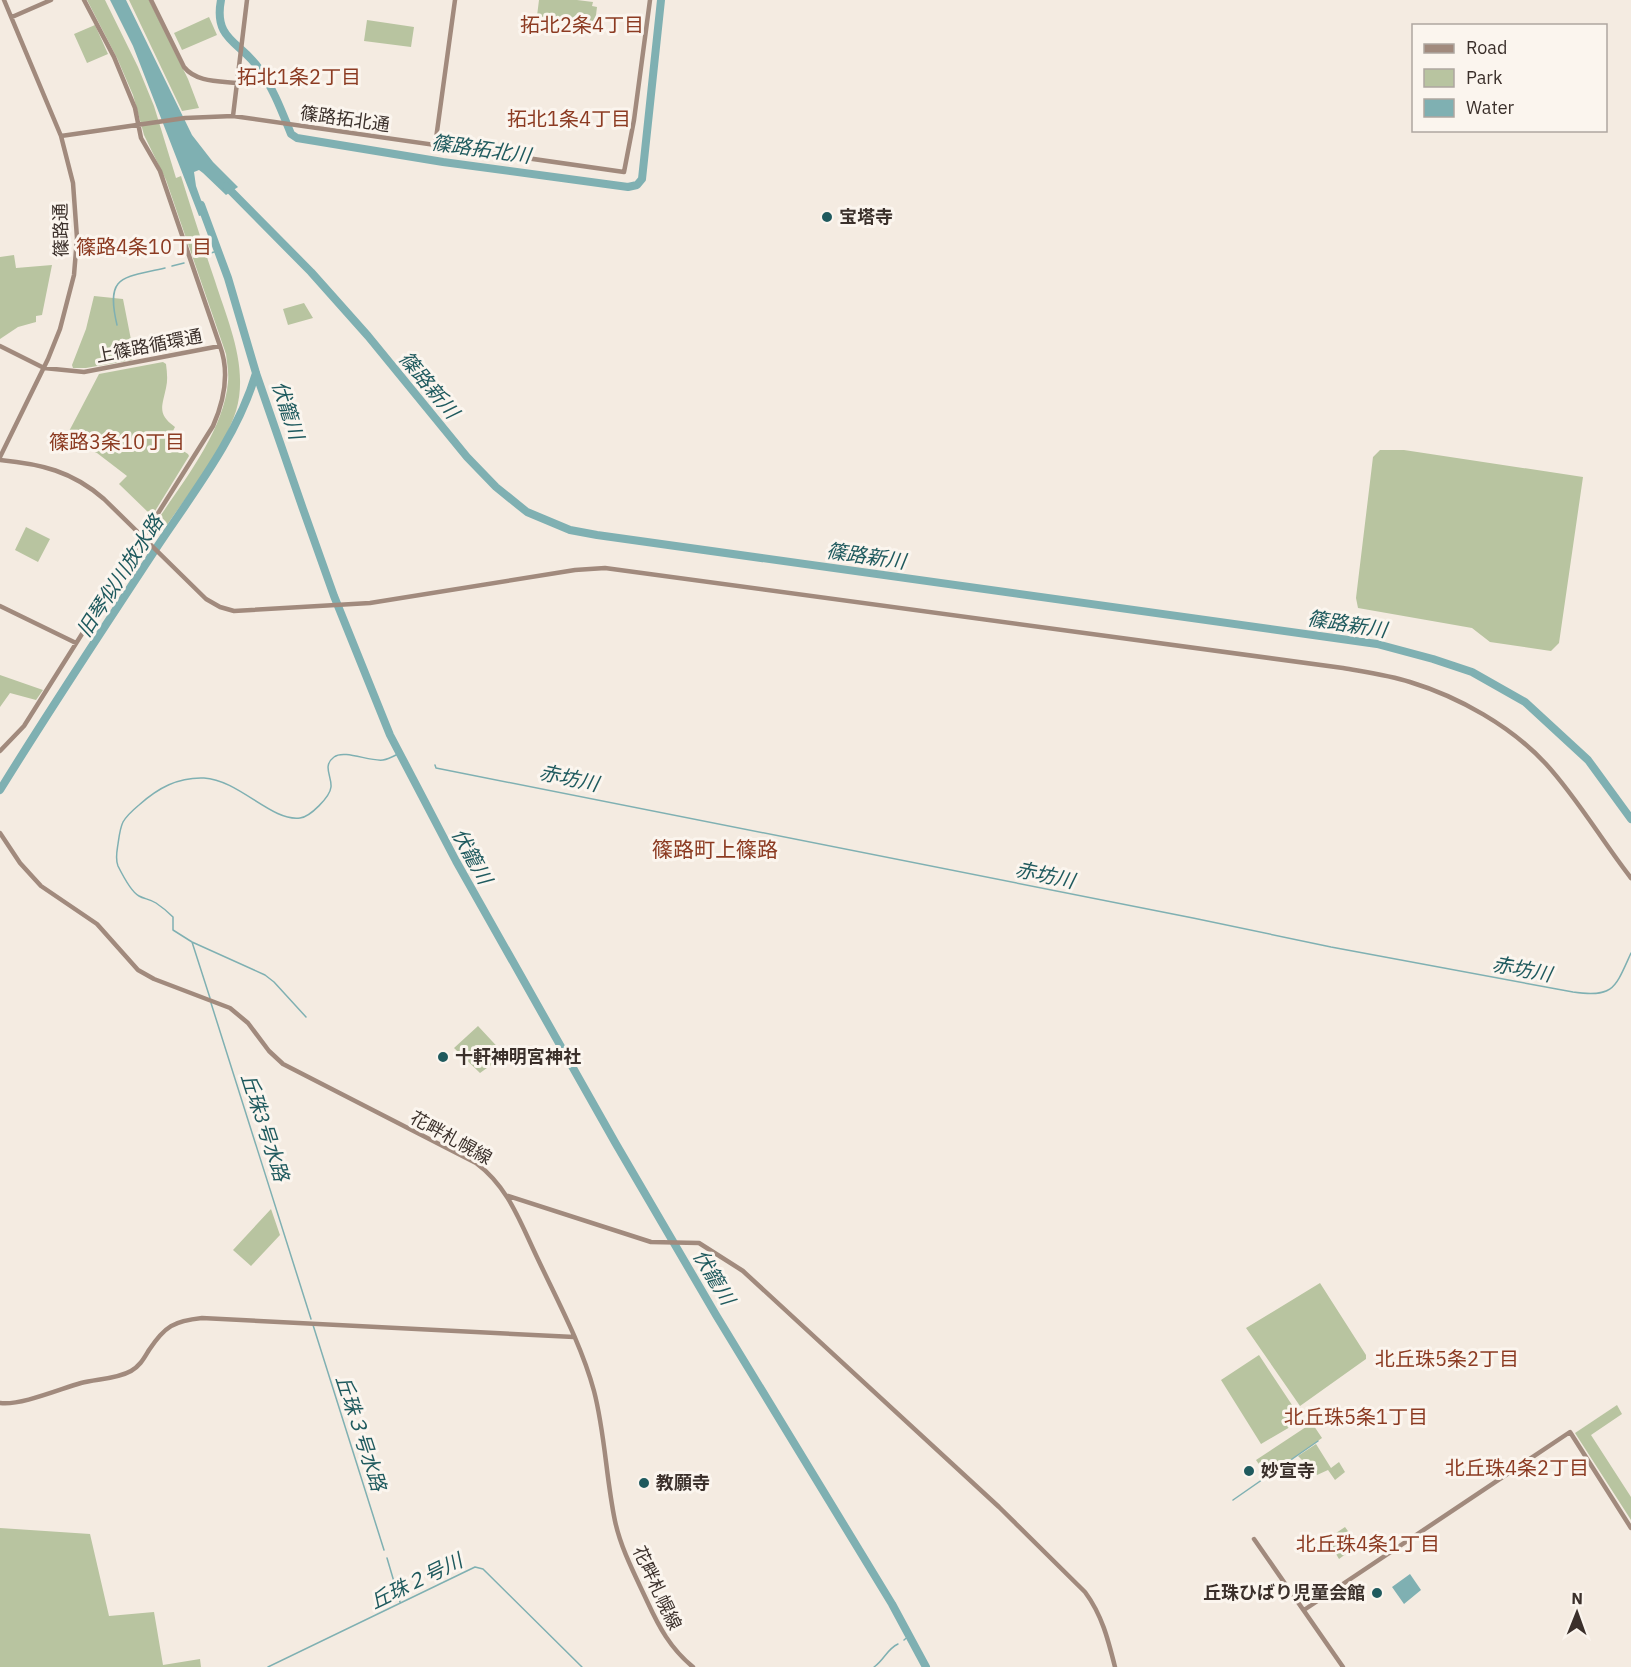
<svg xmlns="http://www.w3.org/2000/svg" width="1631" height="1667" font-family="'IBM Plex Sans','Noto Sans JP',sans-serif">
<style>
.green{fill:#b8c4a0}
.water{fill:#7fb0b2}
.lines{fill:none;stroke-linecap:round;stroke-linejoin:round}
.stream{stroke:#7fb0b2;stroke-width:1.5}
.river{stroke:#7fb0b2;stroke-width:8}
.secondary{stroke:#a18a7d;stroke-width:4.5}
.poi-dot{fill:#1f5a5e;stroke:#fbf5ee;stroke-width:2}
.labels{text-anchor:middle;stroke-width:6;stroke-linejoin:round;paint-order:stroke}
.street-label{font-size:18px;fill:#3b302b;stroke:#fbf5ee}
.poi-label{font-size:18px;font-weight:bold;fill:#3b302b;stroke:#fbf5ee;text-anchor:start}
.neighbourhood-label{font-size:20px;fill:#8c3b22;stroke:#fbf5ee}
.water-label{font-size:20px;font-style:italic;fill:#1f5a5e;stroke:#fbf5ee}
.quarter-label{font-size:21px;fill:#8c3b22;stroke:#fbf5ee}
</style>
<rect width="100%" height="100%" fill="#f4ebe1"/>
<!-- green -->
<path class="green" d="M87,0H105L138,67L154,106L176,178L181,176C192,211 203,246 215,281C228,322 249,367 236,411C223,451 191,490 167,525L159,518C185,479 224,430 228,382C229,373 227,363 226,354L166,180L144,135L133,95L117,58Z
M129,0H149L188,79L199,108L182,111Z
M539,0H577L593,2L592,6L597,7L595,23L593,24L537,16Z
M209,17L217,35L182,50L174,33Z
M367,20L414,27L411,47L364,41Z
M95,25L108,54L87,63L74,34Z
M14,255L16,268L52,265L42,315L36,316V322L18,327L0,339V257Z
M94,296L123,299L134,355L132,360L86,368H73L72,365L86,329Z
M304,303L313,318L288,325L283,309Z
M163,362L166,364C167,372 168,380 166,388C162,407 157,414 175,427C167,441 177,447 188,454L189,456L152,516L119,484L127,476L97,453L68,440L66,437L99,374Z
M1380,450H1404L1583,477L1559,643L1551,651L1490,642L1472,628L1358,608L1356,598L1373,457Z
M26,527L50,539L38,562L15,550Z
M0,675L43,690L36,700L10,693L0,707Z
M478,1026L505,1055L480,1073L454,1048Z
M271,1209L280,1235L251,1266L233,1250Z
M1320,1283L1366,1355V1359L1300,1406L1246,1328Z
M1259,1355L1302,1420L1261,1444L1221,1380Z
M1617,1405L1622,1414L1591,1435L1631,1497V1520L1575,1433Z
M1312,1423L1322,1438L1267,1476L1256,1460Z
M1316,1444L1331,1468L1339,1462L1345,1472L1335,1480L1328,1470L1317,1475L1298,1456Z
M1345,1527L1358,1545L1339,1559L1327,1539Z
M0,1528L90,1534L109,1616L154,1612L163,1665L200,1659L201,1667H0Z"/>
<!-- water -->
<path class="water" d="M110,0H126L192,135L213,162L238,187L226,195L203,173L199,170L194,172L196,186L206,214L199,216L133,46Z
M1410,1574L1421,1590L1404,1604L1392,1587Z"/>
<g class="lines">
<!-- stream -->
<path class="stream" d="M202,256L217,251
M172,266L184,263
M117,325C105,274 123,278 165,268
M435,765L436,768L1193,918L1331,947L1573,992C1614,998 1615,988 1631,953
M192,942L210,998
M211,1003L311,1319
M306,1017L274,982L265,975L192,942L173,930V917C168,912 162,907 156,903C150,899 144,899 139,896C131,892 122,874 118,866C115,859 117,851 118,844C119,837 120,828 123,822C127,815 133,810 139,805C158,788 178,777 204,778C239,780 272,822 300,818C310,817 330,797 331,787C332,776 322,766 334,757C344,749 370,762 383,760C389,759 394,756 400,753
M313,1325L384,1550
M1233,1500L1318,1441
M387,1558L400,1602
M904,1640L910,1635
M268,1667L475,1567L483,1569L582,1667
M874,1667C884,1660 887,1649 898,1644"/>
<!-- river -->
<path class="river" d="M221,0C213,41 242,42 260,70C274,90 282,112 291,134L297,138L443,162L628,187L637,185L642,179L661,0
M226,186L311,272L368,336L467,457L496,487L527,512L570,530L597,535L1377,644L1433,659L1472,672L1525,702L1588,760L1631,819
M201,205L228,278L256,373L303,509L334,596L390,735L456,861L616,1144L716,1315L892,1604L926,1667
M0,790C50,709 103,629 155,550C192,494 237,438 256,373"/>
<!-- secondary -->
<path class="secondary" d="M84,0L114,57L135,108L141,138L160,171L220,346
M151,0L184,67C196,82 218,81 237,83
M12,17L51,0
M233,116L247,0
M61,136L185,118L233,116L624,172L634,120L650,0
M435,146L455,0
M0,346L44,368L84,372L220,346C230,373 224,401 213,426L24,726L0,751
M0,457L48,359L60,329L74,275L77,238L73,183L61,136L4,0
M0,460C41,464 72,471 104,499L206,599L220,607L234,611L370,603L575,570L605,568L1343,668C1365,672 1388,675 1410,682C1459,697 1511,726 1546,764C1578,799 1602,841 1631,878
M0,606L76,643
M0,833L20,863L41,886L97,924L138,970L154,979L230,1008L248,1023L269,1051L283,1064L476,1163C507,1186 519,1219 535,1253C556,1298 581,1343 594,1391C605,1433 606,1478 615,1521C621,1549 635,1575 647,1601C659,1627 670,1648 693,1667
M508,1196L651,1242L699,1243L743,1271L999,1507L1085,1592C1102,1615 1108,1639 1115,1667
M0,1403C20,1406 60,1389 81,1383C97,1379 117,1379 131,1371C140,1366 144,1358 149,1350C165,1326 174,1321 202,1318L574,1337
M1254,1539L1343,1667
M1304,1610L1570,1432L1631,1528"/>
</g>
<!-- markers -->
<g class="poi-dot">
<circle cx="827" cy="217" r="6"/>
<circle cx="443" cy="1057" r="6"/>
<circle cx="1249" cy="1471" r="6"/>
<circle cx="644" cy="1483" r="6"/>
<circle cx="1377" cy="1593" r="6"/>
</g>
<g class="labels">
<!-- street labels -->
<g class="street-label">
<text transform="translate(345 119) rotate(8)" y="6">篠路拓北通</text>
<text transform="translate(61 230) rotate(-91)" y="6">篠路通</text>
<text transform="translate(149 346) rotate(-11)" y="6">上篠路循環通</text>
<text transform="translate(451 1138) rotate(29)" y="6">花畔札幌線</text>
<text transform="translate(657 1588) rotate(65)" y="6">花畔札幌線</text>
</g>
<!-- poi labels -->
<g class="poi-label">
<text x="839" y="223">宝塔寺</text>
<text x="455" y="1063">十軒神明宮神社</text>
<text x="1261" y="1477">妙宣寺</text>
<text x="656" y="1489">教願寺</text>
<text x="1365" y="1599" text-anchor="end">丘珠ひばり児童会館</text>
</g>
<!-- neighbourhood labels -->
<g class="neighbourhood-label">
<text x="582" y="32">拓北2条4丁目</text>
<text x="299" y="84">拓北1条2丁目</text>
<text x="569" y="126">拓北1条4丁目</text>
<text x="144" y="254">篠路4条10丁目</text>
<text x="117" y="449">篠路3条10丁目</text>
<text x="1447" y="1366">北丘珠5条2丁目</text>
<text x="1356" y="1424">北丘珠5条1丁目</text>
<text x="1517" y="1475">北丘珠4条2丁目</text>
<text x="1368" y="1551">北丘珠4条1丁目</text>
</g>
<!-- water labels -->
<g class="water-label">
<text transform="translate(481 149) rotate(8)" y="7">篠路拓北川</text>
<text transform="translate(429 385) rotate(50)" y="7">篠路新川</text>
<text transform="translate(288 410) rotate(72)" y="7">伏籠川</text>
<text transform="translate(866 556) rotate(8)" y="7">篠路新川</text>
<text transform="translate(120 576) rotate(-57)" y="7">旧琴似川放水路</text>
<text transform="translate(1347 624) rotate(9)" y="7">篠路新川</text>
<text transform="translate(569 778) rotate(12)" y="7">赤坊川</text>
<text transform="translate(472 856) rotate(61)" y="7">伏籠川</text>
<text transform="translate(1045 875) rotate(12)" y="7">赤坊川</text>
<text transform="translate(1522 969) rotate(11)" y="7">赤坊川</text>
<text transform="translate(265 1127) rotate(72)" y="7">丘珠3号水路</text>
<text transform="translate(714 1277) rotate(59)" y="7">伏籠川</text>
<text transform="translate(361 1433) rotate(72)" y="7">丘珠３号水路</text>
<text transform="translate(416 1581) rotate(-26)" y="7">丘珠２号川</text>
</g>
<!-- quarter labels -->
<g class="quarter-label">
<text x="715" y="857">篠路町上篠路</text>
</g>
</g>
<!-- legend -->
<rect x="1412" y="24" width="195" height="108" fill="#fbf5ee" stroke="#aea6a0" stroke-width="1.5"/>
<rect x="1424" y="44" width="30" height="9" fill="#a18a7d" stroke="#aea6a0" stroke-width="1.5"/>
<text x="1466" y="54" font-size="18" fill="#3b302b">Road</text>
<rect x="1424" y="69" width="30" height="18" fill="#b8c4a0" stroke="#aea6a0" stroke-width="1.5"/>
<text x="1466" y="84" font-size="18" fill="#3b302b">Park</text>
<rect x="1424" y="99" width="30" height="18" fill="#7fb0b2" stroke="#aea6a0" stroke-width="1.5"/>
<text x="1466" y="114" font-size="18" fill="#3b302b">Water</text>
<!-- north arrow -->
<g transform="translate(1577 1613) rotate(1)" stroke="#fbf5ee" stroke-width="4.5" paint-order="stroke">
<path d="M0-4.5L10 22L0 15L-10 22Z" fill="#3b302b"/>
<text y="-9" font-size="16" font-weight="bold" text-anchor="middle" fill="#3b302b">N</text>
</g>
</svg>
